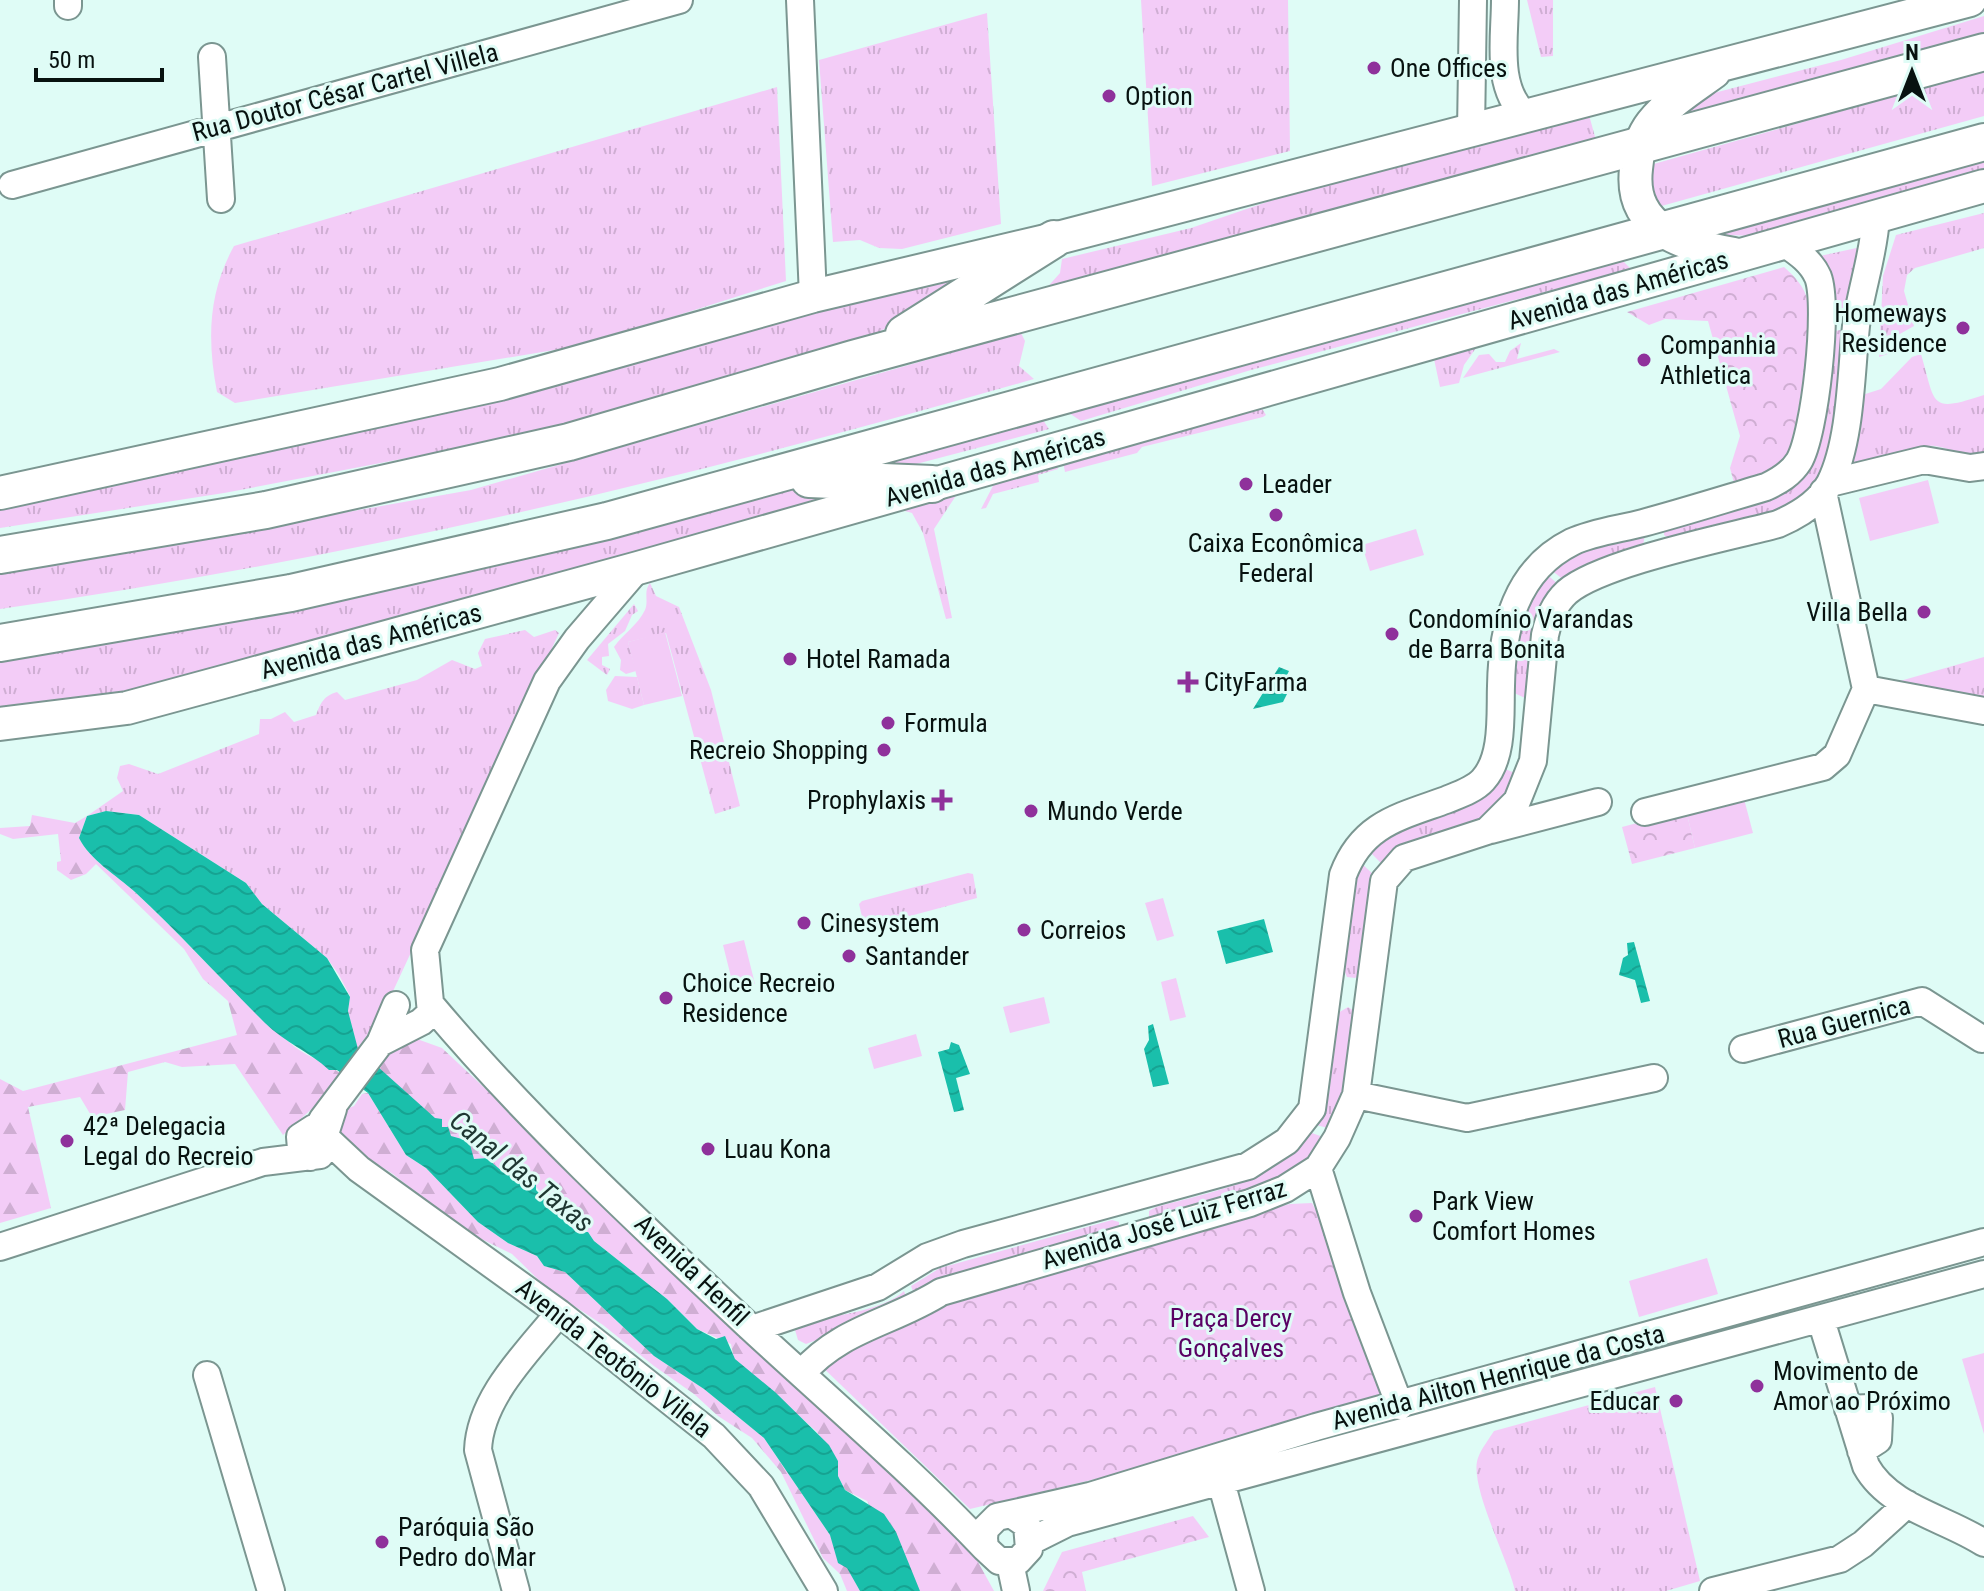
<svg xmlns="http://www.w3.org/2000/svg" width="1984" height="1591" font-family="'Roboto Condensed',sans-serif">
<style>
.grass{fill:url(#grass-tufts)}
.forest{fill:url(#forest-firs)}
.park{fill:url(#park-crowns)}
.pitch{fill:#f3ccf7}
.water{fill:url(#water-waves)}
.lines{fill:none;stroke-linecap:round;stroke-linejoin:round}
.minor-casing{stroke:#7b9691;stroke-width:30}
.major-casing{stroke:#7b9691;stroke-width:36}
.highway-casing{stroke:#7b9691;stroke-width:40}
.minor{stroke:#fff;stroke-width:26}
.major{stroke:#fff;stroke-width:32}
.highway{stroke:#fff;stroke-width:36}
.poi-dot{fill:#8f319b;stroke:#dffcf6;stroke-width:3}
.labels{text-anchor:middle;stroke-width:6;stroke-linejoin:round;paint-order:stroke}
.poi-label{font-size:26px;fill:#081210;stroke:#dffcf6;text-anchor:start}
.street-label{font-size:26px;fill:#081210;stroke:#dffcf6}
.park-label{font-size:26px;fill:#590163;stroke:#dffcf6}
.water-label{font-size:28px;font-style:italic;fill:#1e3631;stroke:#dffcf6}
</style>
<defs>
<pattern id="grass-tufts" width="24" height="20" patternUnits="userSpaceOnUse" patternTransform="scale(2)"><rect width="24" height="20" fill="#f3ccf7"/><path d="M3 7l-1-3M5 7V3M7 7l1-3M15 17l-1-3M17 17v-4M19 17l1-3" fill="none" stroke="#cfaed3"/></pattern>
<pattern id="forest-firs" width="22" height="20" patternUnits="userSpaceOnUse" patternTransform="scale(2)"><rect width="22" height="20" fill="#f3ccf7"/><path d="M5 1l3.5 6h-7zM16 11l3.5 6h-7z" fill="#cfaed3"/></pattern>
<pattern id="park-crowns" width="20" height="18" patternUnits="userSpaceOnUse" patternTransform="scale(2)"><rect width="20" height="18" fill="#f3ccf7"/><path d="M2 6a3 3 0 1 1 6 0M12 15a3 3 0 1 1 6 0" fill="none" stroke="#cfaed3"/></pattern>
<pattern id="water-waves" width="16" height="10" patternUnits="userSpaceOnUse" patternTransform="scale(2)"><rect width="16" height="10" fill="#1abfab"/><path d="M0 5q4-4 8 0t8 0" fill="none" stroke="#16a392"/></pattern>
</defs>
<rect width="100%" height="100%" fill="#dffcf6"/>
<!-- grass -->
<path class="grass" d="M1141,0H1288L1290,151L1152,186Z
M1527,0H1553V56L1541,57Z
M987,13L1001,224L902,249L879,248L860,240L833,242L819,60Z
M1984,16V38L1670,123L1714,93L1841,60Z
M1984,71V116L1658,207L1647,171L1650,165Z
M777,87L786,281L584,345L235,403L217,392C207,340 208,293 234,246Z
M1589,115L1597,144L1036,300L1060,273L1062,259L1191,228L1320,184Z
M1984,152V169L1972,174L1753,236L1705,234Z
M1984,213V248L1915,268L1907,275L1904,291L1914,326L1898,335L1891,353L1879,357L1883,276L1896,235Z
M1861,247L1847,314L1833,311V278L1820,256Z
M1619,257L1631,269L1251,370L1081,421L1066,411Z
M999,262L879,332L543,432L224,493L0,528V498Z
M1840,330L1845,333L1831,460L1810,489L1786,510L1671,540L1664,535V529L1780,495L1803,472L1831,332Z
M1021,333L1025,341L1019,366L1034,379C694,477 351,559 0,609V574L471,490Z
M1521,343L1517,359L1554,349L1560,352L1463,378L1479,355L1489,354L1496,362H1505L1510,351Z
M1476,348L1464,365L1459,383L1440,387L1434,359Z
M1921,354C1936,406 1929,413 1984,395V454C1963,460 1954,448 1935,446C1908,444 1873,464 1848,473L1853,398L1881,389L1912,357Z
M1261,407L1266,415L1263,417L1142,447L1137,453L1065,472L1063,462Z
M1041,417L1049,429L901,468L863,469Z
M1056,464L1058,469L1038,475L1039,482L993,494L986,508L981,509L996,480Z
M793,483L856,492L173,683L0,714V648Z
M959,491L934,529L952,618L946,619L923,533L912,513L901,510L842,524Z
M1645,535L1642,550L1636,555L1577,570L1564,580L1547,567L1577,545Z
M1543,571L1559,585L1527,699L1510,691L1520,601Z
M650,583L656,596L679,607L711,690L740,806L715,814L666,633L628,642L636,671L626,674L620,670L621,660L614,647C623,634 638,625 645,610C649,600 643,592 650,583Z
M634,604L638,611L632,615L625,631L608,644L609,656L602,657V665L610,669L607,675L587,660Z
M525,630L534,637L555,630L559,633L382,1015L357,1049L348,1011L350,996L339,975L327,958L262,904L246,883L139,815L106,811L87,816L123,791L117,778L120,766L129,764L158,774L259,734L260,719H271L285,712L294,722L316,715C321,702 324,696 337,692L345,700L417,680L452,660L475,669L482,666L478,653L485,639Z
M1984,657V697L1900,681Z
M615,676L637,677L644,705L632,709L608,701L606,690Z
M1505,769L1520,775V780L1483,819L1400,845L1382,864L1368,850L1399,827L1487,795L1498,771Z
M1360,862L1374,875L1359,975L1355,978L1347,977L1344,970L1353,881Z
M968,873L973,874L977,898L869,927L864,925L859,904L862,901Z
M1348,1007L1354,1011L1351,1072L1332,1129L1312,1124L1329,1094L1338,1013Z
M1309,1132L1326,1138L1309,1162L1288,1179L1152,1221L1149,1218V1211L1156,1207C1211,1192 1274,1182 1309,1132Z
M1112,1220L1119,1222V1230L917,1301L911,1286L940,1268Z
M904,1291L909,1305L806,1344L798,1340L795,1330L799,1323C826,1317 885,1311 904,1291Z
M1655,1387L1700,1581L1666,1591H1515C1509,1561 1468,1484 1478,1458C1481,1449 1489,1439 1494,1431Z"/>
<!-- forest -->
<path class="forest" d="M32,815L75,823L87,816L79,838C90,860 116,875 135,892C190,943 238,1000 295,1047C307,1057 330,1064 341,1074L327,1095L283,1135L235,1064L182,1067L165,1062L128,1072L125,1110L92,1117L80,1097L28,1107L51,1208L0,1223V1079L23,1091L237,1035L228,1001L203,979L184,949L96,864L86,874L71,880L57,870V862L61,861L58,834L13,839L0,834V828L30,826Z
M417,1039L442,1048L966,1540L994,1591H920L867,1501L845,1490L838,1476V1461L816,1431L734,1359L731,1344L697,1329L667,1299L594,1241L588,1232H576L529,1179C513,1181 498,1170 488,1158L474,1159L376,1066L385,1052Z
M368,1093L406,1155L426,1168L478,1222L508,1243L537,1256L544,1266L565,1272L654,1356L704,1389L764,1438L830,1535L860,1591H847L840,1574L823,1558L781,1472L752,1438L718,1416L694,1394L654,1366L603,1325L547,1288L512,1254L461,1229L393,1174L335,1138L344,1110L354,1106L362,1094Z"/>
<!-- park -->
<path class="park" d="M1784,267C1796,278 1804,286 1808,302C1814,321 1796,445 1784,462C1775,476 1750,480 1734,483L1730,468L1740,436L1708,321L1665,319L1649,325L1627,312Z
M1686,810L1695,848L1632,864L1622,827Z
M1312,1203L1357,1293L1400,1406L970,1509L815,1360L918,1311L1137,1243L1290,1204Z
M1193,1516L1209,1537L1082,1572L1086,1591H1043L1062,1552Z"/>
<!-- pitch -->
<path class="pitch" d="M1928,480L1939,523L1870,541L1859,498Z
M1416,529L1424,555L1370,571L1362,545Z
M665,632L682,696L644,705L628,642Z
M1743,795L1753,833L1695,848L1686,810Z
M1163,898L1174,936L1157,941L1145,903Z
M744,940L755,984L734,989L723,945Z
M1176,978L1186,1017L1170,1021L1161,982Z
M1044,997L1050,1023L1010,1033L1003,1007Z
M916,1034L922,1056L874,1069L868,1048Z
M1707,1258L1718,1294L1639,1317L1629,1281Z
M1984,1353V1434L1962,1359Z"/>
<!-- water -->
<path class="water" d="M1279,667L1289,671L1283,683L1287,694L1283,702L1253,709Z
M106,811L139,815L246,883L262,904L327,958L350,997L348,1011L358,1049L435,1118L442,1119V1127H448L451,1136L469,1141L474,1159L488,1158C503,1176 516,1176 536,1181V1190L576,1232H588L594,1241L667,1299L697,1329L716,1339L725,1336L735,1359L775,1392L829,1445L838,1461V1476L845,1490L884,1514L896,1532L920,1591H860L847,1568L838,1563L830,1535L764,1438L704,1389L654,1356L565,1272L544,1266L537,1256L508,1243L478,1222L426,1168L406,1155L368,1093L337,1070H329C310,1052 284,1042 265,1023C222,980 180,934 135,892C116,875 90,860 79,838L87,816Z
M1264,919L1273,952L1226,964L1217,931Z
M1634,942L1650,1001L1641,1003L1635,980L1619,975L1623,958L1628,955L1627,943Z
M1153,1024L1169,1084L1153,1087L1144,1049L1149,1040L1148,1026Z
M951,1042L959,1045L970,1074L956,1078L964,1110L954,1112L938,1052L949,1049Z"/>
<g class="lines">
<defs>
<path id="minor" d="M68,0V6
M800,0L813,296
M1505,0C1505,38 1495,87 1525,115
M212,57L221,199
M1471,131L1473,0
M12,185L679,0
M1830,483L1924,460L1970,468L1984,466
M1823,492L1866,689L1984,711
M1645,812L1823,767L1837,755L1866,689
M1491,830L1598,802
M432,1006C527,1119 643,1227 751,1328C830,1401 911,1470 985,1548
M380,1043L421,1022L431,1013L425,950L547,681L577,639L638,568
M1743,1049L1922,1001L1982,1039
M1356,1095L1467,1118L1654,1078
M322,1120L380,1043L396,1005
M327,1139L359,1169L559,1313L714,1436L761,1486L824,1591
M310,1157L301,1149L300,1137L314,1128L325,1134
M1318,1168L1357,1293L1400,1406
M0,1247L263,1162L320,1155L328,1144L325,1134L333,1109
M1821,1320L1866,1466C1889,1508 1946,1518 1984,1543
M752,1329L878,1287L927,1257L963,1244L1248,1166L1287,1141L1312,1109L1343,875C1362,824 1399,817 1446,800C1458,795 1474,790 1483,780C1504,757 1500,714 1501,686C1502,627 1516,570 1572,542C1593,532 1620,529 1643,523C1684,512 1725,499 1766,487C1779,481 1791,474 1799,461C1815,434 1829,306 1818,277C1811,261 1797,252 1784,243
M802,1373C841,1328 892,1323 941,1292L1250,1203L1285,1189L1318,1168L1337,1138L1356,1095L1384,881L1404,858L1487,831L1517,801L1533,761L1545,635C1549,618 1554,604 1567,592C1602,562 1730,537 1778,524C1799,515 1819,503 1830,483C1851,441 1851,373 1856,326C1861,289 1874,254 1876,217
M207,1375L271,1591
M1848,1409L1869,1408L1879,1418L1878,1440L1861,1451
M1217,1467L1251,1591
M1014,1516L1027,1525L1029,1549L1018,1561H999L985,1548L984,1538L985,1529L997,1517L1090,1496L1316,1427L1984,1242
M1031,1541L1067,1523L1984,1274
M1010,1563L1016,1591
M516,1591L478,1450C480,1397 528,1352 559,1313
M1713,1591L1840,1559L1863,1544L1907,1504"/>
<path id="major" d="M1714,72C1692,88 1669,102 1652,123C1642,136 1637,153 1636,169C1629,230 1686,246 1734,254
M0,493L500,384L813,296L1054,239L1970,0
M0,724L127,708L234,679L638,568L1984,186"/>
<path id="highway" d="M904,334L1054,239
M809,479L932,484
M0,555L266,510L569,442L853,359L1984,52
M0,643L291,593L607,521L1984,142"/>
</defs>
<!-- minor casing -->
<use href="#minor" class="minor-casing"/>
<!-- major casing -->
<use href="#major" class="major-casing"/>
<!-- highway casing -->
<use href="#highway" class="highway-casing"/>
<!-- minor -->
<use href="#minor" class="minor"/>
<!-- major -->
<use href="#major" class="major"/>
<!-- highway -->
<use href="#highway" class="highway"/>
</g>
<!-- markers -->
<g class="poi-dot">
<circle cx="1374" cy="68" r="8"/>
<circle cx="1109" cy="96" r="8"/>
<circle cx="1963" cy="328" r="8"/>
<circle cx="1644" cy="360" r="8"/>
<circle cx="1246" cy="484" r="8"/>
<circle cx="1276" cy="515" r="8"/>
<circle cx="1924" cy="612" r="8"/>
<circle cx="1392" cy="634" r="8"/>
<circle cx="790" cy="659" r="8"/>
<path d="M1184 670h8v8h8v8h-8v8h-8v-8h-8v-8h8z"/>
<circle cx="888" cy="723" r="8"/>
<circle cx="884" cy="750" r="8"/>
<path d="M938 788h8v8h8v8h-8v8h-8v-8h-8v-8h8z"/>
<circle cx="1031" cy="811" r="8"/>
<circle cx="804" cy="923" r="8"/>
<circle cx="1024" cy="930" r="8"/>
<circle cx="849" cy="956" r="8"/>
<circle cx="666" cy="998" r="8"/>
<circle cx="67" cy="1141" r="8"/>
<circle cx="708" cy="1149" r="8"/>
<circle cx="1416" cy="1216" r="8"/>
<circle cx="1757" cy="1386" r="8"/>
<circle cx="1676" cy="1401" r="8"/>
<circle cx="382" cy="1542" r="8"/>
</g>
<g class="labels">
<!-- poi labels -->
<g class="poi-label">
<text x="1390" y="77">One Offices</text>
<text x="1125" y="105">Option</text>
<text x="1947" y="322" text-anchor="end">Homeways<tspan x="1947" dy="30">Residence</tspan></text>
<text x="1660" y="354">Companhia<tspan x="1660" dy="30">Athletica</tspan></text>
<text x="1262" y="493">Leader</text>
<text x="1276" y="552" text-anchor="middle">Caixa Econômica<tspan x="1276" dy="30">Federal</tspan></text>
<text x="1908" y="621" text-anchor="end">Villa Bella</text>
<text x="1408" y="628">Condomínio Varandas<tspan x="1408" dy="30">de Barra Bonita</tspan></text>
<text x="806" y="668">Hotel Ramada</text>
<text x="1204" y="691">CityFarma</text>
<text x="904" y="732">Formula</text>
<text x="868" y="759" text-anchor="end">Recreio Shopping</text>
<text x="926" y="809" text-anchor="end">Prophylaxis</text>
<text x="1047" y="820">Mundo Verde</text>
<text x="820" y="932">Cinesystem</text>
<text x="1040" y="939">Correios</text>
<text x="865" y="965">Santander</text>
<text x="682" y="992">Choice Recreio<tspan x="682" dy="30">Residence</tspan></text>
<text x="83" y="1135">42ª Delegacia<tspan x="83" dy="30">Legal do Recreio</tspan></text>
<text x="724" y="1158">Luau Kona</text>
<text x="1432" y="1210">Park View<tspan x="1432" dy="30">Comfort Homes</tspan></text>
<text x="1773" y="1380">Movimento de<tspan x="1773" dy="30">Amor ao Próximo</tspan></text>
<text x="1660" y="1410" text-anchor="end">Educar</text>
<text x="398" y="1536">Paróquia São<tspan x="398" dy="30">Pedro do Mar</tspan></text>
</g>
<!-- street labels -->
<g class="street-label">
<text transform="translate(345 92) rotate(-15)" y="9">Rua Doutor César Cartel Villela</text>
<text transform="translate(1618 290) rotate(-16)" y="9">Avenida das Américas</text>
<text transform="translate(995 467) rotate(-16)" y="9">Avenida das Américas</text>
<text transform="translate(371 641) rotate(-15)" y="9">Avenida das Américas</text>
<text transform="translate(1844 1022) rotate(-15)" y="9">Rua Guernica</text>
<text transform="translate(1164 1224) rotate(-17)" y="9">Avenida José Luiz Ferraz</text>
<text transform="translate(692 1270) rotate(44)" y="9">Avenida Henfil</text>
<text transform="translate(614 1358) rotate(38)" y="9">Avenida Teotônio Vilela</text>
<text transform="translate(1498 1377) rotate(-15)" y="9">Avenida Ailton Henrique da Costa</text>
</g>
<!-- park labels -->
<g class="park-label">
<text x="1231" y="1327">Praça Dercy<tspan x="1231" dy="30">Gonçalves</tspan></text>
</g>
<!-- water labels -->
<g class="water-label">
<text transform="translate(522 1171) rotate(39)" y="10">Canal das Taxas</text>
</g>
</g>
<!-- north arrow -->
<g transform="translate(1912 72)" stroke="#dffcf6" stroke-width="6" paint-order="stroke">
<path d="M0-6L14 30L0 20L-14 30Z" fill="#081210"/>
<text y="-12" font-size="22" font-weight="bold" text-anchor="middle" fill="#081210">N</text>
</g>
<!-- scale -->
<path d="M36 68v12h126v-12" fill="none" stroke="#081210" stroke-width="4"/>
<text x="48" y="68" font-size="24" fill="#081210" stroke="#dffcf6" stroke-width="6" paint-order="stroke">50 m</text>
</svg>
